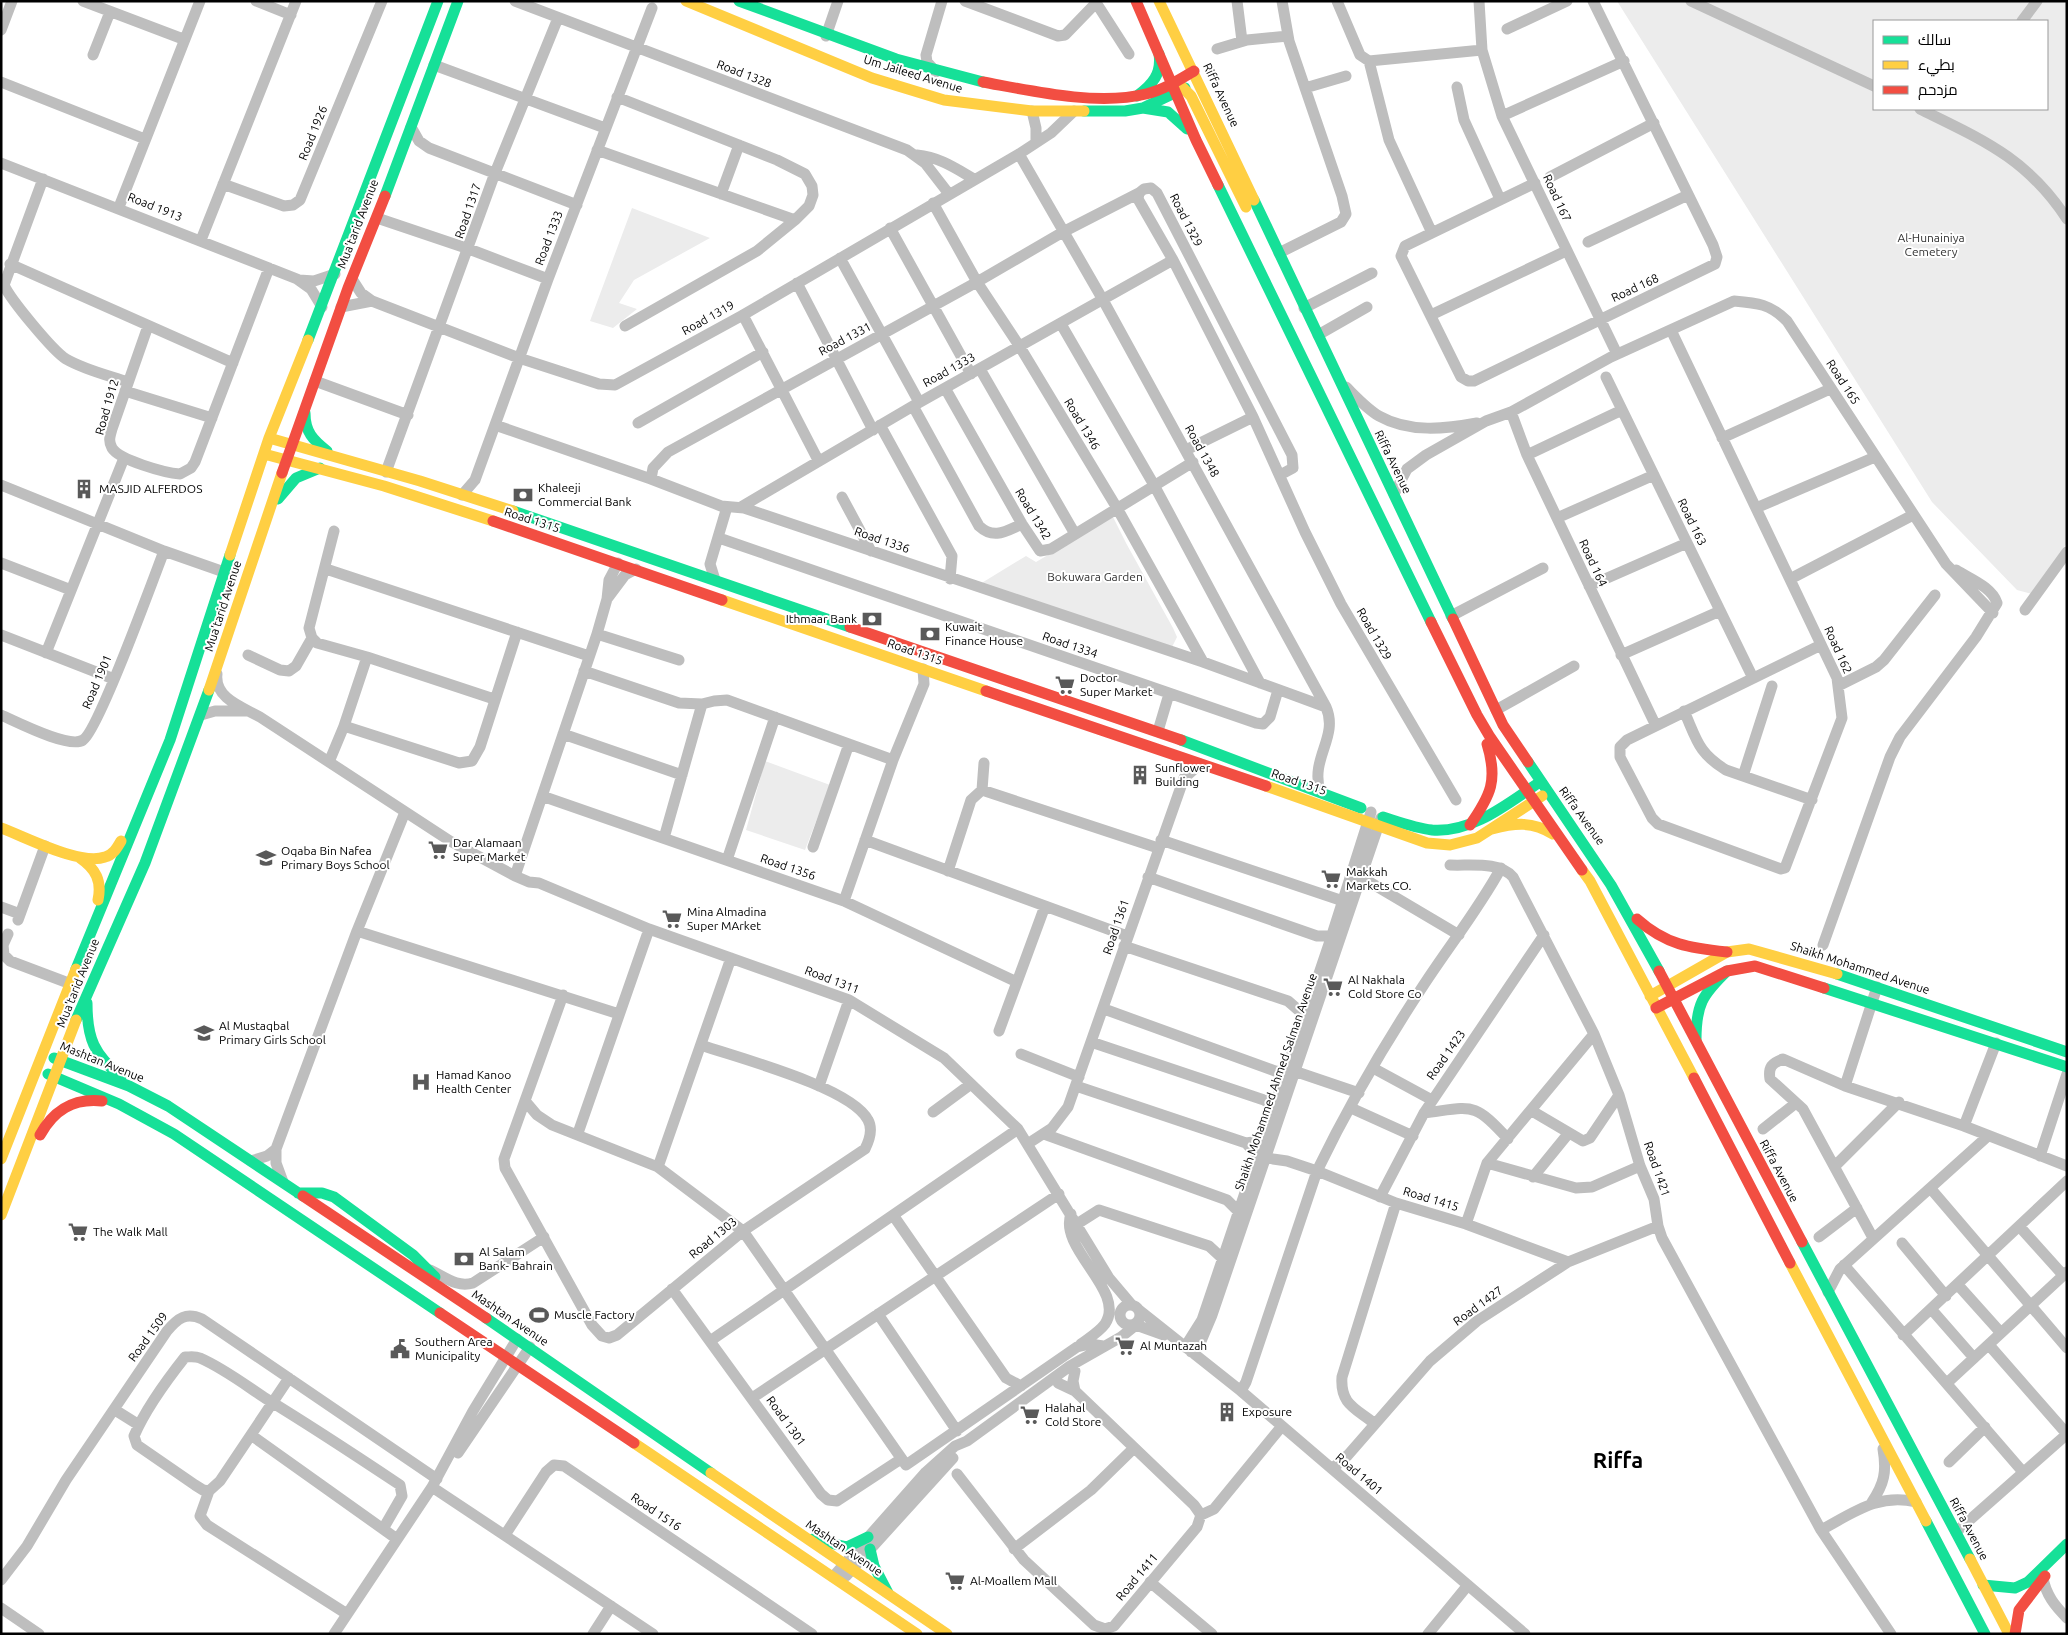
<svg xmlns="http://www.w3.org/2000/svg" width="2068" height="1635" font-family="Ubuntu,Cairo,sans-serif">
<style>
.green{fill:#ececec;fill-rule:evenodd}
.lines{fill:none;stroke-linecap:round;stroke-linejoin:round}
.street{stroke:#bebebe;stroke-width:11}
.fast{stroke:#16e098;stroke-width:11}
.slow{stroke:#ffcf43;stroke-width:11}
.jam{stroke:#f24e42;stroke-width:11}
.labels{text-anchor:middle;stroke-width:4;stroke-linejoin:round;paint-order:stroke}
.street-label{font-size:12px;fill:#000;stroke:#fff}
.park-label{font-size:12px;fill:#333;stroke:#fff}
.poi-label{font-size:12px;fill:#000;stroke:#fff;text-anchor:start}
.town-label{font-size:22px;font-weight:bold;fill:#000;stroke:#fff}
</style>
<rect width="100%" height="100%" fill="#fff"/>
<!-- green -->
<path class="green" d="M1617,1H2067V543L2032,594L2017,590L1932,502ZM1874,21H2047V109H1874Z
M632,208L710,238L634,280L619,303L637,309L613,328L590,321Z
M1113,517L1126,543L1173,628L1177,637L1171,649L980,584L1026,556L1036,562Z
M765,761L830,785L805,850L746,830Z"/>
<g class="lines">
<!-- street -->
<path class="street" d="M83,1L183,39
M256,1L291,15
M515,1L907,150L925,163L949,194
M965,1L1058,36L1065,35L1096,3
M1095,1L1129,54
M1237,1L1242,41
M1337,1L1360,55L1369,61
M1479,1L1482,50L1502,116L1617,354
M1691,1L1874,86
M2022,21L2037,1
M1507,29L1567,1
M1,30L12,1
M826,36L838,1
M1217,49L1247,40L1288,36
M93,55L110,12
M1369,61L1389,140L1432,233
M1369,61L1482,50
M434,65L605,128
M936,72L927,62L926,55L942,1
M1,82L145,139
M1457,87L1464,120L1500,199
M1305,88L1346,76
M617,97L777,160L805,174L812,186L813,195L809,206L795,220L757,251L625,326
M1920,109C1983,140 2027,158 2067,219
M1032,111L1036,128V142
M1502,116L1624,61
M411,127L419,141L429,148L577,205
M597,150L795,220
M1019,154L1103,300L1326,707C1339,737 1310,758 1320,791
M917,155C939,157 955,168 974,179
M1,163L297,279L311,289L322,307
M1550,177L1654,123
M43,179L4,285C10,299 53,351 66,359C85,370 107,375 128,382
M1535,183L1405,246L1401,256L1461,377L1468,381H1474L1715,264L1717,257L1713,245L1593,1
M223,184L284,206L293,205L300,200L382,1
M721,194L739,145
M933,203L977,282L1020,347L1117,508L1203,662
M119,207L200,1
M377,218L469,249L548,279
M890,228L971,374
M201,240L296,1
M1588,242L1688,195
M1279,253L1341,222L1346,214L1342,196L1289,41L1282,1
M840,258L919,402
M10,264L233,363
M352,279L361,293L372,301L519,358L599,384L615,385L743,315L1019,154L1051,133L1074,111
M299,280L314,281L335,274
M797,283L873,430
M341,307L372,301
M1304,308L1372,273
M743,315L818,460
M1431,315L1566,251
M1061,324L1154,485L1260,683
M148,326L112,429C110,436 108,441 112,448C119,460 165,473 180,474L191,468L195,462L269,268
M1671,330L1837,678L1842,718L1785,868L1781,869L1658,824L1652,818L1620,757V747L1627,740L1821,645
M1318,335L1367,307
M980,369L1075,534
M1606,377L1753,678
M315,381L408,415
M1346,387C1356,397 1367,409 1379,416C1409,433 1445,429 1477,423
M945,388L1022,524L1040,551L1051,549L1193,462
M125,391L212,418
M913,406L979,526C994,540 1006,531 1022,524
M1511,412L1527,455L1655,724
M638,423L763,352
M495,425L651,479L721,506L744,508L1203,662L1326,707
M880,425L952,556L950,579
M1722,438L1830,389
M1186,450L1253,417
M1527,455L1622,410
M386,472L495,173L558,18
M1280,475L1293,468L1292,455L1157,193L1151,188L1144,189L1139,193L1138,199L1173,260L1253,417L1305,532L1341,604L1456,800
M651,479L653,468L668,452L977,282L1063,232L1139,193
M1,485L164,551L224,572
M1394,494L1407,469L1426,455L1486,421L1511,412L1611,357L1734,301C1758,303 1770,304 1787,321L1946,564L1993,613
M462,495L475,480L548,279L652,8
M842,497L871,551
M741,507L913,406L1173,260
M1756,508L1875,457
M1557,518L1654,475
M334,531L309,628L312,638L317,643L367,657L494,699
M719,538L1256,723L1263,724L1270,717L1278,690
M1,563L71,590
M326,569L589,656
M1790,579L1913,515
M715,580L710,564L727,507
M1589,586L1687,543
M607,599L625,575L636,569
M2025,610L2067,552
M1451,616L1543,568
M597,634L679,660
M1,635L114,679
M46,653L124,458
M248,655L280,670L289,671L296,666L312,638
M1621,655L1720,611
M584,671L679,703L702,704L714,701L727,700L893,760
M217,674C214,698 242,707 260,717L450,841L515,876L529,882L539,883L649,929L849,1000L944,1058L1018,1129L1109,1278L1131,1304
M1838,686L1876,667L1884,660L1935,595
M1496,710L1574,666
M1684,711C1697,740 1698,753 1726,770L1812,800
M1,715C17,722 69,749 83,740C98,731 154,577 164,551
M201,715L215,711H246
M344,726L459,763L472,761L480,747L517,632
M1158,731L1169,694
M563,734L682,775
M329,762L344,726L367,657
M1743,776L1772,686
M982,790L984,763
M542,796L844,901L1017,982
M664,838L702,704
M865,840L1127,936
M1161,840L1343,901
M813,847L849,744
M727,860L775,717
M1450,865C1470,866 1499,861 1513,877L1594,1034L1619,1095L1640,1166L1654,1199L1658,1226L1662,1238L1821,1530L1891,1634
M948,871L971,800L982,790L1158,848
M515,876L597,634L607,599L609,580L618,563
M1148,877L1317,936H1331
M1361,877L1459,935
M844,901L893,760L924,684L923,669
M1,907L20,914
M18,920L45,846
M357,931L619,1014
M8,934L3,945L4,955L10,961L71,984
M1823,945L1890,757L1900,737L1976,637L1997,603C1992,587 1970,579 1956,570
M1124,946L1288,1001L1304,1015
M563,995L504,1159L505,1168L592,1325L602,1336L609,1338L617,1335L743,1231L865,1149C869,1141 873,1129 868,1120C851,1087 738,1058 701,1045
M1104,1009L1275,1071L1284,1072
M999,1031L1045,906
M1091,1042L1264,1100L1273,1106
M1021,1054L1079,1077
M1373,1068L1432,1100
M1294,1071L1359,1093
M819,1086L849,1000
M1076,1086L1246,1143L1253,1142
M1845,1086L1877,987
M526,1102L537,1115L552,1125L658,1167L743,1231L906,1465
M1351,1108L1413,1136
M1532,1111L1583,1141L1590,1138L1619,1095
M933,1112L971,1084
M1424,1113C1473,1107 1473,1101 1508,1139
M1964,1126L1996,1043
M1763,1129L1796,1103
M578,1133L647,935
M1044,1134L1227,1200L1238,1211
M1029,1143L1052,1128L1068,1107L1184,778L1200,764
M1246,1143L1252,1150L1273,1159L1287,1161L1317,1171L1396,1203L1466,1224L1568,1262
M2040,1156L2067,1074
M251,1161L267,1156L276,1149
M1487,1163L1576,1188L1592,1187L1640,1166
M1835,1166L1899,1102
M658,1167L731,958
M1533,1177L1568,1134
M283,1182L276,1163V1149L357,931L405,812
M1931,1189L2067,1348
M1380,1197L1424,1113L1544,935
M1071,1214C1058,1249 1127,1291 1105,1324C1099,1332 1089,1338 1081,1344
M893,1215L1006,1378L1021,1386
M1077,1224L1099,1210L1209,1246L1222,1258
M1466,1224L1487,1163L1594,1034
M2019,1226L2063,1275
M1819,1237L1857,1208
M1873,1238L1803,1109L1770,1079C1768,1067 1772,1063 1783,1059L1845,1086L1964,1126L2067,1166
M1902,1243L1946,1296
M1844,1265L2023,1472
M430,1270C445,1277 457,1288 473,1283L544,1237
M1958,1285L2001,1333
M672,1289L821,1494L828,1500L837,1501L901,1459
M1828,1292L1840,1269L1988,1136
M1120 1315a10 10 0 1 1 20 0a10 10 0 1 1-20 0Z
M1139,1310L1241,1391L1525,1634
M1932,1310L1974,1358
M878,1314L957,1431
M1903,1335L2067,1181
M710,1341L1018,1129
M1989,1345L2067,1434
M1185,1347L1202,1320L1330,941L1371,812
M1191,1352L1201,1341L1212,1315L1381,818
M1075,1371L1073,1381L1075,1391
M289,1378L220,1481L209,1491L203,1490L195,1485L137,1445L134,1436C146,1408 166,1381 185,1357C190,1357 195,1356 200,1358C223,1368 244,1384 265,1398C311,1426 355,1455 400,1485L402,1496L383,1529
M1947,1383L2067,1272
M1241,1391L1246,1382L1317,1171C1348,1107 1384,1045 1423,986C1449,946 1478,910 1501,868
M752,1398L1059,1194
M115,1410L139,1425
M1374,1423C1355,1408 1340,1404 1342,1377L1396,1203
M251,1435L397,1539
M458,1453L530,1347
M1949,1462L1985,1427
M906,1465L1077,1347L1090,1344L1103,1346
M1332,1469L1348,1455L1430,1361L1477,1321L1568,1262L1658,1226
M957,1474L1024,1560L1094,1625L1105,1629L1114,1626L1197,1527L1201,1515L1194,1505L1075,1391L1058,1383
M432,1487L653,1634
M209,1491L200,1516L207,1525L347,1614
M1872,1502C1884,1484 1887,1472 1883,1449
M1201,1515L1214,1509L1282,1426
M1821,1530C1853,1513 1878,1493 1916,1502
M1956,1532L2067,1434
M505,1535L546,1472L554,1465L564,1466L812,1634
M1014,1549L1091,1490L1134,1448
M846,1576L953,1458
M833,1577L926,1472L955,1446L967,1441L1070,1366L1121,1337L1136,1325L1164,1335
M2043,1578C2046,1595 2055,1606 2067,1618
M1,1580L27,1546L66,1480L167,1331C178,1318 186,1312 202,1319L437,1479
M1150,1582L1212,1634
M1,1608L39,1634
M334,1634L432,1487L473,1411L517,1339
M593,1634L611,1606
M1428,1634L1468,1585"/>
<!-- fast -->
<path class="fast" d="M739,1L896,59L983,82
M1137,96C1152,85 1162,74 1159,54
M1143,108L1168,112L1187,129
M1084,111H1125L1143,108L1185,88
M1218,185L1431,622
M385,196L458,1
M1254,200L1453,619
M308,340L438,1
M305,413C305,432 313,440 327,451
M278,499L296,478L320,468
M513,511L850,627
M1181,740L1361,808
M1528,762L1611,885L1659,971
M1383,817C1399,822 1415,828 1432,830C1473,833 1508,803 1540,782
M76,969L170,740L230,555
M1837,974L2067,1052
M1824,988L2067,1067
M87,1003C87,1039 94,1054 121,1077
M76,1020L145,863L209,690
M1696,1040C1696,1005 1702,995 1727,971
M54,1058L129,1086L168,1106L303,1196
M48,1074L119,1104L174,1134L440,1313
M298,1193H322L334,1197L413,1255L435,1277
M1802,1242L1970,1559
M486,1318L711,1473
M1926,1521L1985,1634
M813,1539L847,1547L868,1537
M870,1549L874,1566L888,1593
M1983,1585L2015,1588L2028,1582L2067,1544"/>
<!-- slow -->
<path class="slow" d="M686,1L872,78L944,100L1032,111H1084
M1159,1L1254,200
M1180,85L1191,96L1246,207
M269,438L420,481L513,511
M264,454L384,486L493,521
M230,555L269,438L308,340
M722,600L986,691
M209,690L282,473
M1266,786L1427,843L1450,845L1477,838L1542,796
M1,828C26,837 80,866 105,857C113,855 117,848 121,841
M1492,829C1515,823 1532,821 1553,834
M80,858C96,869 102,881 98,900
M1582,870L1590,881L1694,1078
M1650,996L1727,952L1749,949L1837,974
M1,1159L76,969
M1,1215L76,1020
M1790,1263L1926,1521
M634,1443L917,1634
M711,1473L947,1634
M1970,1559L2009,1634"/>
<!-- jam -->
<path class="jam" d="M1136,1L1196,140L1218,185
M983,82C1032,91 1097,106 1146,94C1163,90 1179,80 1194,71
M282,473L348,288L385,196
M493,521L722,600
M1453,619L1503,725L1528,762
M1431,622L1477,715L1490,737L1582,870
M850,627L1181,740
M986,691L1266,786
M1470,825C1491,795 1498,780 1487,744
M1637,919C1666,945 1690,948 1727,952
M1659,971L1802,1242
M1656,1008L1727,971L1755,966L1824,988
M1694,1078L1790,1263
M40,1135C54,1110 73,1098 102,1101
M303,1196L486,1318
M440,1313L634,1443
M2015,1634L2019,1610L2045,1576"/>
</g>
<!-- icons -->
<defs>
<symbol id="building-bare" viewBox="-9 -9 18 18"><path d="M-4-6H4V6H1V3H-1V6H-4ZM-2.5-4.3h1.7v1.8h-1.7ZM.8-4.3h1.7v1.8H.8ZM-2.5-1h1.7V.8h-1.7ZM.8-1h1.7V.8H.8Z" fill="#595959" stroke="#fff" stroke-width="2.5" paint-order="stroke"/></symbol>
<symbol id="bank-bare" viewBox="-9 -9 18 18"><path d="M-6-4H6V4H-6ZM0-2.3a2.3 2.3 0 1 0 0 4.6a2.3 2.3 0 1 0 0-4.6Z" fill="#595959" stroke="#fff" stroke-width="2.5" paint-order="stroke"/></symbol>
<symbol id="supermarket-bare" viewBox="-9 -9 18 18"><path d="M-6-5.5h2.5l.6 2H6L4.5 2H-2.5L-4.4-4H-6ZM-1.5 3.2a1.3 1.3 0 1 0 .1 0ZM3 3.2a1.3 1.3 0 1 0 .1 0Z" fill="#595959" stroke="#fff" stroke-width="2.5" paint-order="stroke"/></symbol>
<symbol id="school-bare" viewBox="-9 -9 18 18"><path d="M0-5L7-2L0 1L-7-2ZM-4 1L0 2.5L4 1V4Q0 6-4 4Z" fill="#595959" stroke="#fff" stroke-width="2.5" paint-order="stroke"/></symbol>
<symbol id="hospital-bare" viewBox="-9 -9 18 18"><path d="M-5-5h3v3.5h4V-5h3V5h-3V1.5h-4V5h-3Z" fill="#595959" stroke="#fff" stroke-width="2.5" paint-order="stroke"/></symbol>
<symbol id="stadium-bare" viewBox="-9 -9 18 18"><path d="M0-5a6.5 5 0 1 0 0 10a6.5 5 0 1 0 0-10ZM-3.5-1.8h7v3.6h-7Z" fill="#595959" stroke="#fff" stroke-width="2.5" paint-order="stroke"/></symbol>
<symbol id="civic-bare" viewBox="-9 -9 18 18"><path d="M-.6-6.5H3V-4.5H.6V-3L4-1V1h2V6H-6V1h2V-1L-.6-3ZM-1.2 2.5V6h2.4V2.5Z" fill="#595959" stroke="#fff" stroke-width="2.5" paint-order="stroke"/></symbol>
</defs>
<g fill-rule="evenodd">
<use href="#building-bare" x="70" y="475" width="28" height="28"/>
<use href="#bank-bare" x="509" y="481" width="28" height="28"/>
<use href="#bank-bare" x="858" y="605" width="28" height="28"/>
<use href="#bank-bare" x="916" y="620" width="28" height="28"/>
<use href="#supermarket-bare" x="1051" y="671" width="28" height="28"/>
<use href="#building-bare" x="1126" y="761" width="28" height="28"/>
<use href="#supermarket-bare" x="424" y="836" width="28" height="28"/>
<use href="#school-bare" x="252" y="844" width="28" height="28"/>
<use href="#supermarket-bare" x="1317" y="865" width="28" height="28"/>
<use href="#supermarket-bare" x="658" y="905" width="28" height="28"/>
<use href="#supermarket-bare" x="1319" y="973" width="28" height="28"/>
<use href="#school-bare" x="190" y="1019" width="28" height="28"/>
<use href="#hospital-bare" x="407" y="1068" width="28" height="28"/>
<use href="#supermarket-bare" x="64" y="1218" width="28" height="28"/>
<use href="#bank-bare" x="450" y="1245" width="28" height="28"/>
<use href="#stadium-bare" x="525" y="1301" width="28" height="28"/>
<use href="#supermarket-bare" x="1111" y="1332" width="28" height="28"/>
<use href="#civic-bare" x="386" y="1335" width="28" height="28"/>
<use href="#building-bare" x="1213" y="1398" width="28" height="28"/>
<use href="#supermarket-bare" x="1016" y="1401" width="28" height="28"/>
<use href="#supermarket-bare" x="941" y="1567" width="28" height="28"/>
</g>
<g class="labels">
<!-- street labels -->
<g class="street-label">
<text transform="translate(744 74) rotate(21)" y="4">Road 1328</text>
<text transform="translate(913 74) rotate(17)" y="4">Um Jaileed Avenue</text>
<text transform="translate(1221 95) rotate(65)" y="4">Riffa Avenue</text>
<text transform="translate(313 133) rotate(-68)" y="4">Road 1926</text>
<text transform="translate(1557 198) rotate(65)" y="4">Road 167</text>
<text transform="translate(155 207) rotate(22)" y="4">Road 1913</text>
<text transform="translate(468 211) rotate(-71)" y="4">Road 1317</text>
<text transform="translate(1186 220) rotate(63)" y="4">Road 1329</text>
<text transform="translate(358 224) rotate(-69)" y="4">Mua'tarid Avenue</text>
<text transform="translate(549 238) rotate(-69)" y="4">Road 1333</text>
<text transform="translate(1635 288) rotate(-25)" y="4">Road 168</text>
<text transform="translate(708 318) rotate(-29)" y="4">Road 1319</text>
<text transform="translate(845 339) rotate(-28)" y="4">Road 1331</text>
<text transform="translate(949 370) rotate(-29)" y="4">Road 1333</text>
<text transform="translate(1843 382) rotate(57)" y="4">Road 165</text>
<text transform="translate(107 407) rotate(-74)" y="4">Road 1912</text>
<text transform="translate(1082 424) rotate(59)" y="4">Road 1346</text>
<text transform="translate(1202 451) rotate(61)" y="4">Road 1348</text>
<text transform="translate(1393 462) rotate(64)" y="4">Riffa Avenue</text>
<text transform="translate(1033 514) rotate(59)" y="4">Road 1342</text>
<text transform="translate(532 520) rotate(18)" y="4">Road 1315</text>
<text transform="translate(1692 522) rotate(64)" y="4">Road 163</text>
<text transform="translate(882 540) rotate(19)" y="4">Road 1336</text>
<text transform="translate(1593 563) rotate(65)" y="4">Road 164</text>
<text transform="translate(223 606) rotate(-72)" y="4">Mua'tarid Avenue</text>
<text transform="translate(1374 634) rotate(60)" y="4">Road 1329</text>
<text transform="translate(1070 645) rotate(19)" y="4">Road 1334</text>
<text transform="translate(1838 650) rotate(66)" y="4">Road 162</text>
<text transform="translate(915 652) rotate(19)" y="4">Road 1315</text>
<text transform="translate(97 682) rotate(-67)" y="4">Road 1901</text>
<text transform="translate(1299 782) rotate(19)" y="4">Road 1315</text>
<text transform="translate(1582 816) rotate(54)" y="4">Riffa Avenue</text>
<text transform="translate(788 867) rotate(19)" y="4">Road 1356</text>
<text transform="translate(1116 927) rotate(-71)" y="4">Road 1361</text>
<text transform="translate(1860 968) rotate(18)" y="4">Shaikh Mohammed Avenue</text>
<text transform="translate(832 980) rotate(21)" y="4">Road 1311</text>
<text transform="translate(78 983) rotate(-68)" y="4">Mua'tarid Avenue</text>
<text transform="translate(1446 1055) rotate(-55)" y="4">Road 1423</text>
<text transform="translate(102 1062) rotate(22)" y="4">Mashtan Avenue</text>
<text transform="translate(1276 1082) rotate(-71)" y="4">Shaikh Mohammed Ahmed Salman Avenue</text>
<text transform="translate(1657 1169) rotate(71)" y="4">Road 1421</text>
<text transform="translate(1779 1171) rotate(62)" y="4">Riffa Avenue</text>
<text transform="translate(1431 1199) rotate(17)" y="4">Road 1415</text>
<text transform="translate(713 1238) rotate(-39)" y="4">Road 1303</text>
<text transform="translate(1478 1306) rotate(-36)" y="4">Road 1427</text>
<text transform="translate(510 1318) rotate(34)" y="4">Mashtan Avenue</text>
<text transform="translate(148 1337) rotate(-54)" y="4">Road 1509</text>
<text transform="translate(786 1421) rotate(54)" y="4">Road 1301</text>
<text transform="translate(1359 1474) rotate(40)" y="4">Road 1401</text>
<text transform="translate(656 1512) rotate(34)" y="4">Road 1516</text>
<text transform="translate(1969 1529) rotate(62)" y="4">Riffa Avenue</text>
<text transform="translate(844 1548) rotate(34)" y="4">Mashtan Avenue</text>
<text transform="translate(1137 1577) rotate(-50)" y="4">Road 1411</text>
</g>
<!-- park labels -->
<g class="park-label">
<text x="1931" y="242">Al-Hunainiya<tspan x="1931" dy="14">Cemetery</tspan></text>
<text x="1095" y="581">Bokuwara Garden</text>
</g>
<!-- poi labels -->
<g class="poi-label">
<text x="538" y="492">Khaleeji<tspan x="538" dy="14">Commercial Bank</tspan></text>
<text x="99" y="493">MASJID ALFERDOS</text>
<text x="857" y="623" text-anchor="end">Ithmaar Bank</text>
<text x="945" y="631">Kuwait<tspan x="945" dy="14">Finance House</tspan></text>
<text x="1080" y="682">Doctor<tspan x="1080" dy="14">Super Market</tspan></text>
<text x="1155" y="772">Sunflower<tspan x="1155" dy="14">Building</tspan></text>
<text x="453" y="847">Dar Alamaan<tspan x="453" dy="14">Super Market</tspan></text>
<text x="281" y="855">Oqaba Bin Nafea<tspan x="281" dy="14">Primary Boys School</tspan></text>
<text x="1346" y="876">Makkah<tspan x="1346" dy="14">Markets CO.</tspan></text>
<text x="687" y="916">Mina Almadina<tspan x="687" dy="14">Super MArket</tspan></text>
<text x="1348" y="984">Al Nakhala<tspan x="1348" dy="14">Cold Store Co</tspan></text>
<text x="219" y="1030">Al Mustaqbal<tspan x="219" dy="14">Primary Girls School</tspan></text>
<text x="436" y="1079">Hamad Kanoo<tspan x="436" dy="14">Health Center</tspan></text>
<text x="93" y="1236">The Walk Mall</text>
<text x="479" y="1256">Al Salam<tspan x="479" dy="14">Bank- Bahrain</tspan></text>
<text x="554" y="1319">Muscle Factory</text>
<text x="415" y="1346">Southern Area<tspan x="415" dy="14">Municipality</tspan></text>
<text x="1140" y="1350">Al Muntazah</text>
<text x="1045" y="1412">Halahal<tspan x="1045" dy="14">Cold Store</tspan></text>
<text x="1242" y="1416">Exposure</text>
<text x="970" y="1585">Al-Moallem Mall</text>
</g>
<!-- town labels -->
<g class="town-label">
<text x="1618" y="1468">Riffa</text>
</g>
</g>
<!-- border -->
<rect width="2068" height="1635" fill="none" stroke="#000000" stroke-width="5"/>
<!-- legend -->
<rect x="1873" y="20" width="175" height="90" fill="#ffffff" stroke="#999999"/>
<rect x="1883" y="36" width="25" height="8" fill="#16e098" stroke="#999999"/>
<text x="1918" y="45" font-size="15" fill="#000000">سالك</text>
<rect x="1883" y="61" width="25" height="8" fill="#ffcf43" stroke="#999999"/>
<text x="1918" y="70" font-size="15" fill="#000000">بطيء</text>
<rect x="1883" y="86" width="25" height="8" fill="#f24e42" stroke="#999999"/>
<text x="1918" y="95" font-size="15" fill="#000000">مزدحم</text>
</svg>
